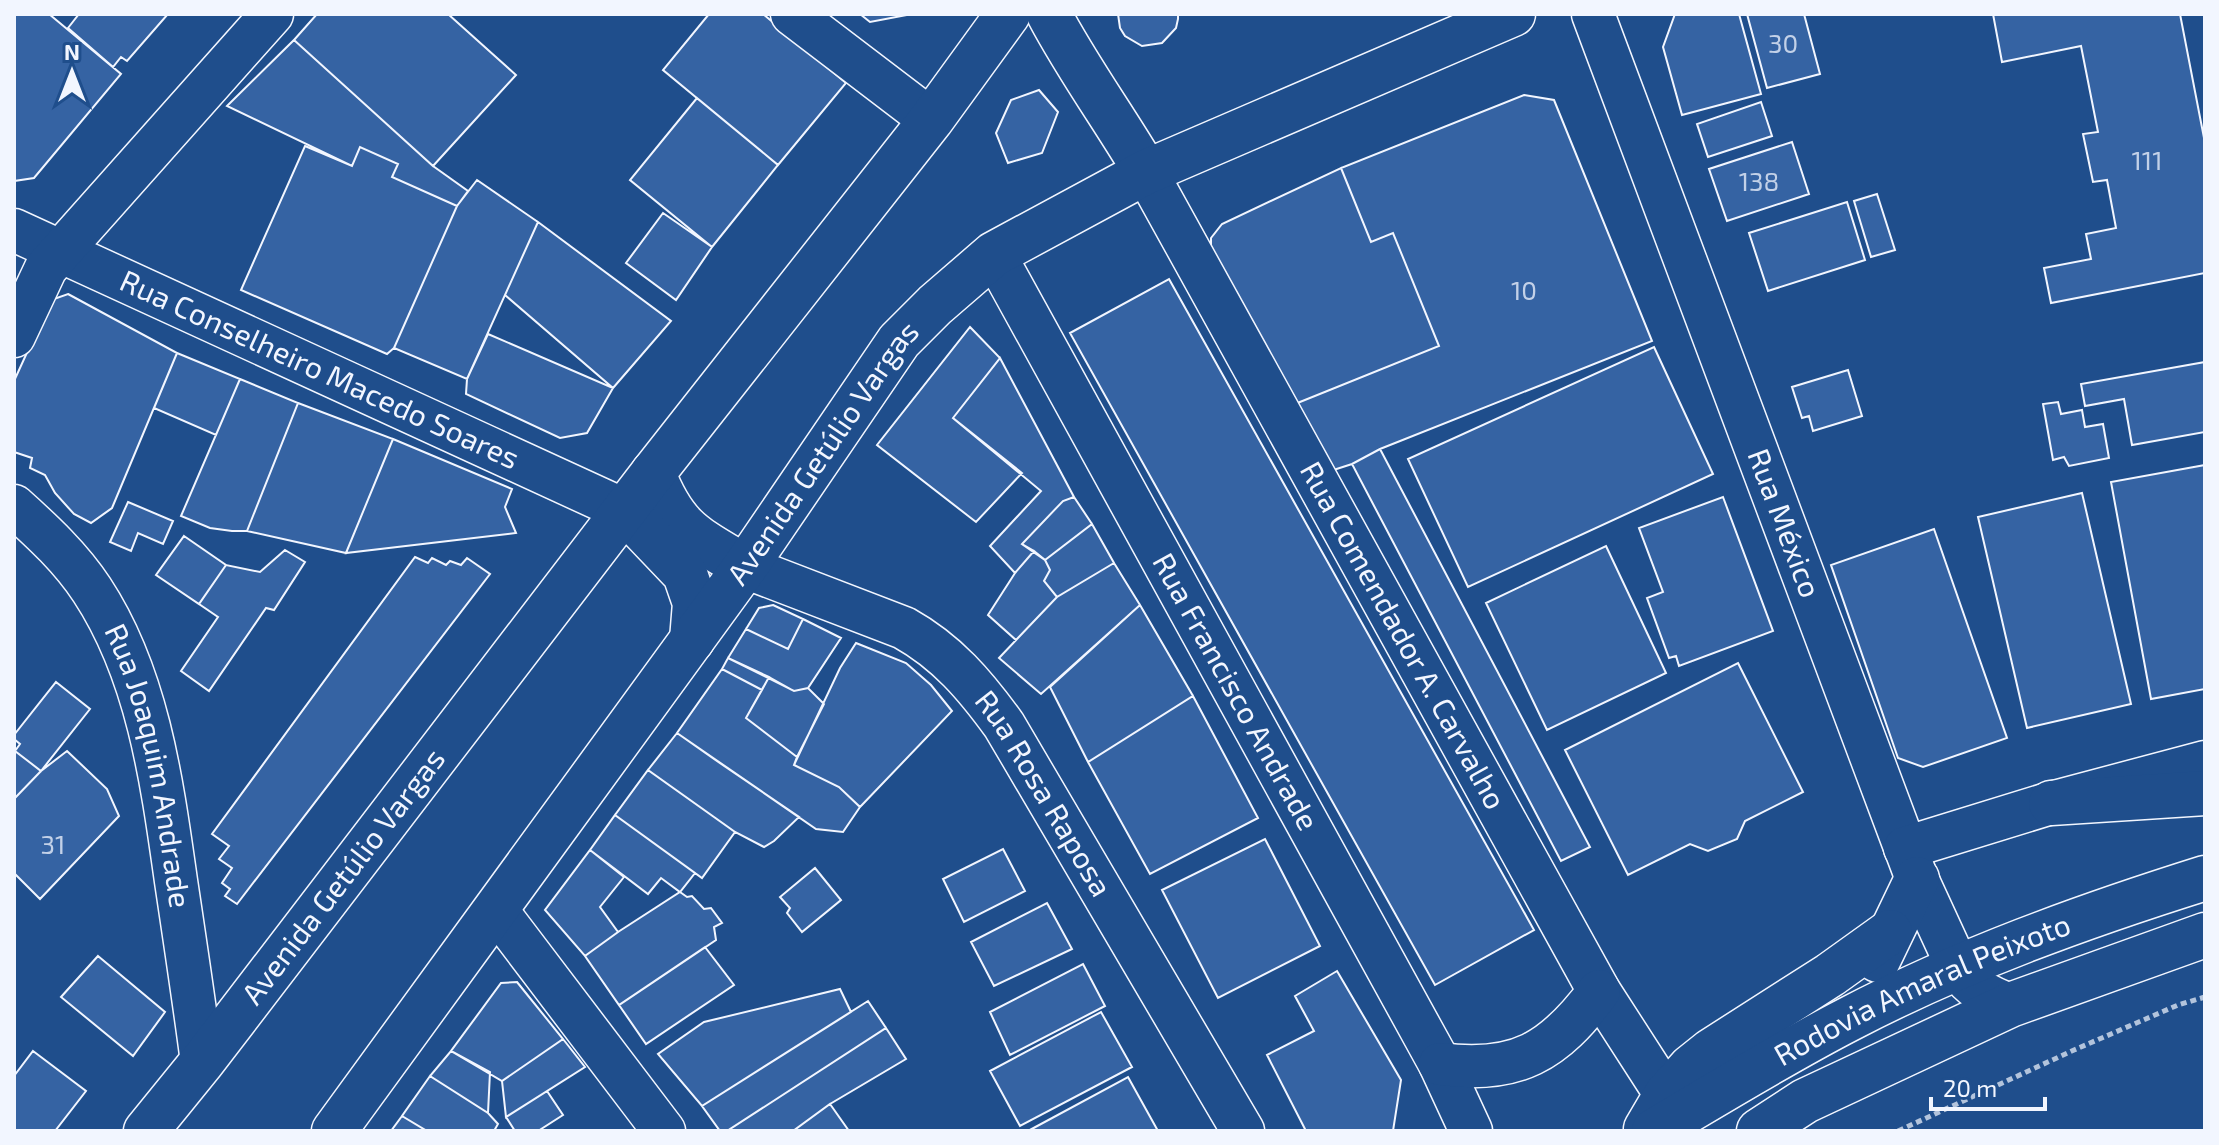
<svg xmlns="http://www.w3.org/2000/svg" width="2219" height="1145" font-family="'Exo 2',sans-serif">
<style>
.building{fill:#3563a3;stroke:#f2f6ff;stroke-width:2}
.lines{fill:none;stroke-linecap:round;stroke-linejoin:round}
.minor-casing{stroke:#f2f6ff;stroke-width:45}
.major-casing{stroke:#f2f6ff;stroke-width:47}
.highway-casing{stroke:#f2f6ff;stroke-width:47}
.path{stroke:#b3c4dc;stroke-width:5;stroke-dasharray:6 4;stroke-linecap:butt}
.minor{stroke:#1f4e8c;stroke-width:42}
.major{stroke:#1f4e8c;stroke-width:44}
.highway{stroke:#1f4e8c;stroke-width:44}
.labels{text-anchor:middle;stroke-width:6;stroke-linejoin:round;paint-order:stroke}
.number-label{font-size:26px;fill:#c3d1e8}
.street-label{font-size:30px;fill:#f2f6ff;stroke:#1f4e8c}
</style>
<rect width="100%" height="100%" fill="#1f4e8c"/>
<!-- building -->
<path class="building" d="M14,14H49L121,74L34,178L14,181Z
M79,14H168L127,61L121,57L113,67L68,28Z
M317,14H448L516,75L433,166L294,40Z
M709,14H763L846,83L778,165L663,70Z
M860,14H912L870,22Z
M1118,14H1178V19L1176,28L1162,43L1142,46L1125,36L1120,28Z
M1675,14H1739L1761,94L1682,115L1663,47Z
M1747,14H1804L1820,74L1767,88Z
M1993,14H2180L2205,143V273L2051,303L2044,268L2091,259L2086,234L2116,228L2107,180L2093,182L2083,134L2098,132L2081,46L2002,62Z
M294,40L433,166L468,191L457,206L392,177L398,164L360,147L352,166L227,106Z
M1039,90L1058,112L1042,153L1008,163L996,133L1011,100Z
M1524,95L1554,100L1652,341L1380,449L1352,464L1318,475L1290,406L1439,346L1393,233L1371,242L1341,168Z
M697,98L778,165L712,247L630,180Z
M1761,102L1772,136L1708,157L1697,124Z
M1792,142L1809,194L1727,221L1709,169Z
M305,146L352,166L360,147L398,164L392,177L457,206L394,348L387,354L241,290Z
M1341,168L1371,242L1393,233L1439,346L1290,406L1211,248V238L1222,224Z
M477,180L538,222L467,379L394,348L457,206Z
M1877,194L1895,250L1871,257L1854,201Z
M1847,202L1865,260L1768,291L1749,233Z
M663,213L712,247L676,300L626,263Z
M538,222L671,321L613,388L505,295Z
M1169,279L1534,930L1435,985L1070,333Z
M68,294L177,353L112,508L91,523L74,514L55,493L45,475L30,468L32,458L14,452V381L51,300Z
M970,327L1000,358L953,418L1022,473L976,522L877,445Z
M488,334L613,388L587,433L560,438L466,394L467,379Z
M1654,347L1713,474L1468,587L1408,459Z
M177,353L240,379L216,435L154,408Z
M1000,358L1074,497L1063,501L1022,544L1034,551L1015,573L990,546L1041,491L953,418Z
M2205,362V432L2132,445L2124,399L2085,406L2081,384Z
M1848,370L1862,416L1813,431L1809,416L1802,418L1792,387Z
M240,379L298,403L247,531H232L210,528L181,516Z
M2058,402L2061,414L2082,410L2085,427L2103,424L2109,458L2069,466L2064,457L2053,460L2043,404Z
M298,403L393,439L346,553L247,531Z
M393,439L512,489L505,507L516,533L346,553Z
M1380,449L1590,847L1561,861L1352,464Z
M2205,465V689L2151,699L2111,482Z
M2082,493L2131,704L2027,728L1978,517Z
M1074,497L1092,524L1045,560L1022,544L1063,501Z
M1723,497L1773,631L1679,666L1676,656L1669,658L1647,598L1663,592L1639,528Z
M128,502L173,521L163,544L138,533L131,551L110,542Z
M1092,524L1114,563L1057,597L1044,581L1050,570L1045,560Z
M1934,529L2007,738L1923,767L1898,758L1831,565Z
M184,536L226,565L199,604L156,575Z
M1606,546L1666,673L1547,730L1486,603Z
M285,550L305,562L274,610L266,608L209,691L181,671L218,617L199,604L226,565L260,572Z
M1034,551L1045,560L1050,570L1044,581L1057,597L1016,640L988,615L1015,573Z
M415,557L428,563L432,558L446,565L450,561L461,565L467,558L490,574L237,904L225,896L230,889L222,883L232,868L219,859L229,846L212,834Z
M1114,563L1140,605L1041,694L999,658L1057,597Z
M773,605L803,619L788,649L746,629L759,608Z
M1140,605L1193,696L1088,762L1050,687Z
M803,619L841,638L808,688L794,691L728,658L746,629L788,649Z
M856,643L906,663L931,685L952,711L860,807L839,787L794,765L840,668Z
M728,658L769,677L762,690L722,669Z
M1738,663L1803,792L1745,821L1737,839L1708,851L1690,844L1628,875L1565,750Z
M722,669L762,690L746,718L797,757L794,765L839,787L860,807L843,832L816,829L677,733Z
M769,677L794,691L808,688L824,704L797,757L746,718Z
M56,682L90,709L41,771L15,751L20,744L14,739V735Z
M1193,696L1258,818L1150,874L1088,762Z
M677,733L714,759L799,817L774,841L764,847L735,832L648,770Z
M15,751L41,771L14,799V752Z
M67,751L107,789L119,816L40,899L14,873V799L41,771Z
M648,770L735,832L702,878L615,815Z
M615,815L695,873L680,892L661,878L648,894L590,850Z
M1265,839L1320,946L1218,998L1162,890Z
M1003,849L1025,891L964,922L943,879Z
M590,850L624,877L600,907L618,932L585,956L545,910Z
M815,868L841,900L802,932L787,913L790,908L780,897Z
M680,892L687,897L692,896L704,909L711,908L722,923L714,927L716,940L619,1005L585,956L618,932Z
M1047,903L1072,949L994,986L971,942Z
M705,947L734,985L646,1044L619,1005Z
M98,956L165,1012L133,1056L61,997Z
M1083,964L1105,1006L1010,1055L990,1012Z
M1337,971L1401,1080L1393,1131H1306L1267,1055L1314,1031L1295,996Z
M517,982L563,1039L502,1081L451,1051L501,983Z
M840,989L851,1012L702,1106L658,1054L704,1022Z
M868,1001L886,1028L727,1131H720L702,1106Z
M1101,1012L1132,1067L1020,1126L990,1071Z
M886,1028L906,1059L830,1104L793,1131H727Z
M563,1039L585,1067L506,1117L502,1081Z
M33,1051L86,1091L55,1131H14V1076Z
M451,1051L490,1072L488,1113L430,1076Z
M430,1076L488,1113L498,1124L494,1131H427L402,1116Z
M1128,1077L1158,1131H1028Z
M547,1091L563,1115L538,1131H515L506,1117Z
M830,1104L849,1131H793Z
M402,1116L427,1131H391Z"/>
<g class="lines">
<defs>
<g id="minor">
<path d="M792,14L931,120"/>
<path id="s1" d="M1593,14L1917,879L1958,968C1971,988 1988,997 2010,1005"/>
<path id="s2" d="M1146,172L1599,991L1666,1095"/>
<path id="s3" d="M14,230L624,510"/>
<path id="s4" d="M994,254L1440,1064L1471,1131"/>
<path d="M14,336L46,268L272,14"/>
<path id="s5" d="M14,506C43,532 71,558 92,590C148,675 162,782 176,881C185,941 194,1001 202,1062"/>
<path id="s6" d="M745,567L904,628C947,652 975,685 1004,725L1243,1131"/>
<path d="M1905,848L2051,803L2205,762"/>
<path d="M497,911L664,1131"/>
<path d="M1440,1064C1517,1074 1554,1052 1599,991"/>
</g>
<g id="major">
<path d="M1049,14C1078,69 1115,119 1146,172"/>
<path d="M653,473C675,530 695,537 745,567"/>
<path d="M624,510L685,574L695,603L692,640"/>
<path id="s7" d="M146,1131L202,1062L653,473L931,120L1008,14"/>
<path id="s8" d="M334,1131L745,567L899,341L935,305L994,254L1146,172L1513,14"/>
</g>
<g id="highway">
<path d="M2051,803L2205,793"/>
<path d="M1878,960L1917,879"/>
<path d="M1646,1129L1666,1095L1691,1067L1711,1051L1830,975L1890,932"/>
<path id="s9" d="M1654,1131C1718,1093 1783,1053 1849,1019C1962,960 2084,916 2205,878"/>
<path d="M1759,1131L1805,1101L2010,1005L2205,935"/>
</g>
</defs>
<!-- minor casing -->
<use href="#minor" class="minor-casing"/>
<!-- major casing -->
<use href="#major" class="major-casing"/>
<!-- highway casing -->
<use href="#highway" class="highway-casing"/>
<!-- path -->
<path class="path" d="M1898,1131L2074,1050L2178,1005L2205,997"/>
<!-- minor -->
<use href="#minor" class="minor"/>
<!-- major -->
<use href="#major" class="major"/>
<!-- highway -->
<use href="#highway" class="highway"/>
</g>
<g class="labels">
<!-- number labels -->
<g class="number-label">
<text x="1783" y="53">30</text>
<text x="2147" y="170">111</text>
<text x="1759" y="191">138</text>
<text x="1524" y="300">10</text>
<text x="53" y="854">31</text>
</g>
<!-- street labels -->
<g class="street-label">
<text dy="10" stroke="none"><textPath href="#s3" startOffset="336">Rua Conselheiro Macedo Soares</textPath></text>
<text dy="10" stroke="none"><textPath href="#s8" startOffset="836">Avenida Getúlio Vargas</textPath></text>
<text dy="10" stroke="none"><textPath href="#s1" startOffset="544">Rua México</textPath></text>
<text dy="10" stroke="none"><textPath href="#s2" startOffset="530">Rua Comendador A. Carvalho</textPath></text>
<text dy="10" stroke="none"><textPath href="#s4" startOffset="500">Rua Francisco Andrade</textPath></text>
<text dy="10" stroke="none"><textPath href="#s5" startOffset="302">Rua Joaquim Andrade</textPath></text>
<text dy="10" stroke="none"><textPath href="#s6" startOffset="390">Rua Rosa Raposa</textPath></text>
<text dy="10" stroke="none"><textPath href="#s7" startOffset="322">Avenida Getúlio Vargas</textPath></text>
<text dy="10" stroke="none"><textPath href="#s9" startOffset="304">Rodovia Amaral Peixoto</textPath></text>
</g>
</g>
<!-- border -->
<rect width="2219" height="1145" fill="none" stroke="#f2f6ff" stroke-width="32"/>
<!-- north arrow -->
<g transform="translate(72 72)" stroke="#1f4e8c" stroke-width="6" paint-order="stroke">
<path d="M0-6L14 30L0 20L-14 30Z" fill="#f2f6ff"/>
<text y="-12" font-size="22" font-weight="bold" text-anchor="middle" fill="#f2f6ff">N</text>
</g>
<!-- scale -->
<path d="M1931 1097v12h114v-12" fill="none" stroke="#f2f6ff" stroke-width="4"/>
<text x="1943" y="1097" font-size="24" fill="#f2f6ff" stroke="#1f4e8c" stroke-width="6" paint-order="stroke">20 m</text>
</svg>
